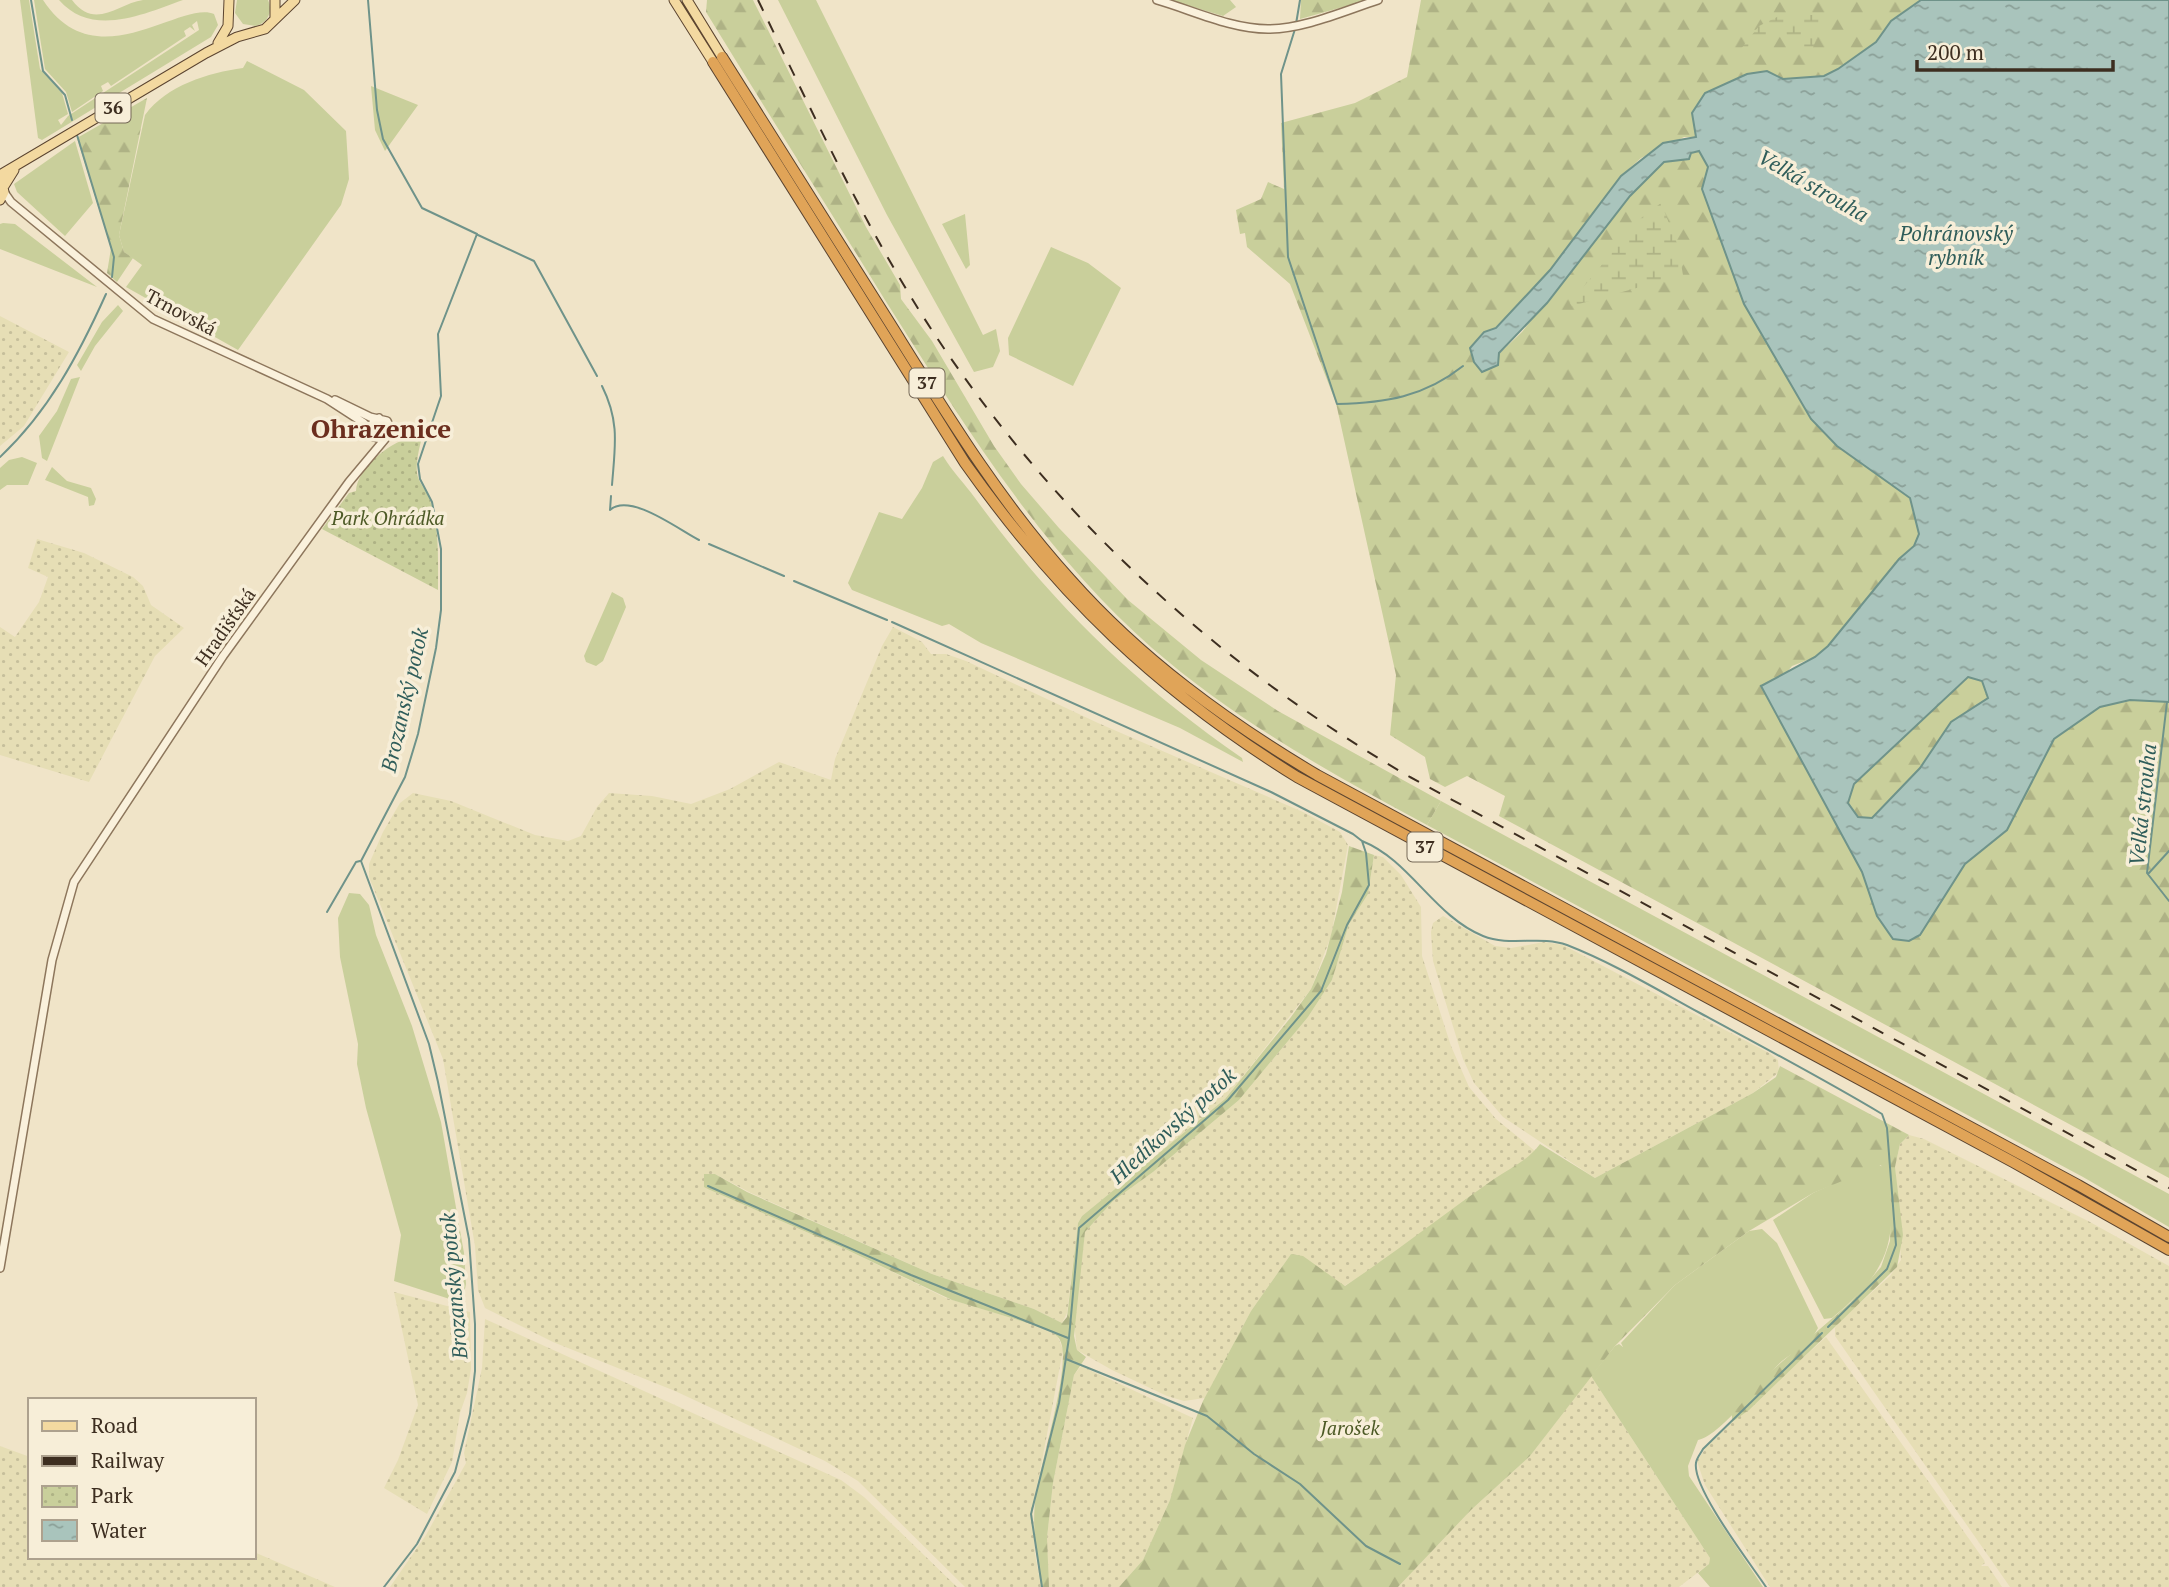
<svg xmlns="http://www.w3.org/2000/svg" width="2169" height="1587" font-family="'PT Serif',serif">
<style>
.farmland{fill:url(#farmland-dots)}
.green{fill:#c9cf9b}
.forest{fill:url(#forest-firs)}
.wetland{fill:url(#wetland-marsh)}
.park{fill:url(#park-dots)}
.water{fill:url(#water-ripples);stroke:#6f938a;stroke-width:2;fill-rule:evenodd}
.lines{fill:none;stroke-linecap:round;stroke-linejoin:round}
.stream{stroke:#6f938a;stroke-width:2}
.minor-casing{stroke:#8d765c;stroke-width:10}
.major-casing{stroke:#5b4430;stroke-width:11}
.highway-casing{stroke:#5b4430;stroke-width:12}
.minor{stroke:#faf1dc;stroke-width:7}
.major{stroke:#f3d9a0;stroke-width:9}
.highway{stroke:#e0a458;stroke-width:10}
.rail{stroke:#3d2e20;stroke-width:2;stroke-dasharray:12 12;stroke-linecap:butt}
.labels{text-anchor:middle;stroke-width:7;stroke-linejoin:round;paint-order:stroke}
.shield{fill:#f7eed8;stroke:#756857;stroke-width:2}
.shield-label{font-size:18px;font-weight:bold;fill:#3d2e20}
.street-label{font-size:19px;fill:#3d2e20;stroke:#f7eed8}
.park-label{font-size:19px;font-style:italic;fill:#4d5a26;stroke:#f7eed8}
.water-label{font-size:21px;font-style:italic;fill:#2f5d5a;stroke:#f7eed8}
.district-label{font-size:26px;font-weight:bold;fill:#6b2e1e;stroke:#f7eed8}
</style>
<defs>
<pattern id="farmland-dots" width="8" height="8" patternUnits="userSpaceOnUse" patternTransform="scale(1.75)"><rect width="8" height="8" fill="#e6deb5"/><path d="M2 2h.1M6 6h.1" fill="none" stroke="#c6bf9b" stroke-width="1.8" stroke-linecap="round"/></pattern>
<pattern id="forest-firs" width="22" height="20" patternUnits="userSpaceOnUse" patternTransform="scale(1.75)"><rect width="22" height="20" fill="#c9cf9b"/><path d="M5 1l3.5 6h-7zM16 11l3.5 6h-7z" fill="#aeb285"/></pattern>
<pattern id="wetland-marsh" width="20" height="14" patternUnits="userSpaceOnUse" patternTransform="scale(1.75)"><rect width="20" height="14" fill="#c9cf9b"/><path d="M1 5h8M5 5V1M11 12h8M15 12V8" fill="none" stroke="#aeb285"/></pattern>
<pattern id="park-dots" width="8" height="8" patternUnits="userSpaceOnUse" patternTransform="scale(1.75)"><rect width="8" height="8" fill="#c9cf9b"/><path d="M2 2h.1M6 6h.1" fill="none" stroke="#aeb285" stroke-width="1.8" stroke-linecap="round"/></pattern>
<pattern id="water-ripples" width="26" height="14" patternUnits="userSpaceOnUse" patternTransform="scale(1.75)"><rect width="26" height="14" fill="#a9c4bc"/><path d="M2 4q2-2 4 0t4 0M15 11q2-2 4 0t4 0" fill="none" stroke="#8ba098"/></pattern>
</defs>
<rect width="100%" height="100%" fill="#f0e4c8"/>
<!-- farmland -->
<path class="farmland" d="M0,316L69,352L24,426L0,446Z
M37,539L84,553L133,577L143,586L151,605L184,628L155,656L89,782L0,755V627L15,637L39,602L48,577L28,568Z
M893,627L922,642L931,654H946L966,661L1098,723L1303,812L1340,832L1348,845L1331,936L1311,989L1225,1099L1082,1216L1078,1223L1067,1313L1062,1323L1034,1309L932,1274L751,1193L715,1174H704L710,1190L841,1247L946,1298L1044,1328L1057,1335L1063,1350L1033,1508L1035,1554L1041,1587H965L858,1481L825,1461L675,1391L553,1342L485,1308L478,1290L475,1246L443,1059L369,877V864L383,832L400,803L413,793L451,801L535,835L568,841L581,836L597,807L609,793L652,796L691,804L730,789L779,762L831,780L835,759L882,646Z
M1374,855L1383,857L1401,875L1421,907L1422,956L1451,1046L1469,1087L1496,1119L1535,1151L1530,1158L1495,1179L1380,1265L1344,1286L1291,1254L1251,1311L1205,1398L1184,1401L1167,1396L1112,1370L1077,1350L1074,1322L1085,1232L1113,1201L1153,1172L1239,1100L1308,1017L1332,980L1349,924L1368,894Z
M1443,916L1495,946L1511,948L1544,942L1563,945L1769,1053L1778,1060L1779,1072L1753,1093L1595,1178L1503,1117L1474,1083L1463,1059L1433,961L1431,932L1433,923Z
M1909,1135L1924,1139L2090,1222L2169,1266V1587H2010L1835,1336V1328L1840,1321L1890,1276L1901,1260L1895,1167L1900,1144Z
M394,1292L470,1312L471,1369L467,1393L460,1413L452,1462L427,1514L384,1488L398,1460L418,1405Z
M485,1319L841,1480L864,1497L957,1587H390L426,1535L466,1463L464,1453L482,1368Z
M1826,1337L1984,1560L1985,1563L1981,1566H1988L2002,1587H1770L1705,1485L1697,1461L1709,1443Z
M1081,1366L1193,1418L1170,1500L1143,1560L1119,1587H1049L1048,1581L1047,1538L1053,1483L1074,1375Z
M1591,1376L1710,1558L1709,1564L1679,1587H1398L1471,1510L1530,1456Z
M0,1446L30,1457V1557H254V1552L335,1587H0Z"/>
<!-- green -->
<path class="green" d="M20,0H29L40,69L62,93L68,114L58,120L61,125L68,116L199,30L197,21L192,25L195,31L190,27L184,31L186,36L111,86L108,82L101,86L103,91L72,112L66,92L45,69L34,0H43C96,81 180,0 214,14L218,25L211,37L42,140L38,138Z
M59,0H72C95,31 119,3 143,0C156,0 170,0 183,0C144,14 92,38 59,0Z
M237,0H268C273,12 268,22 256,26L243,24L235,13Z
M778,0H816L983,335L996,329L1000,351L993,367L974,372L887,215Z
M1170,0H1230L1236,7L1223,16Z
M247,61L304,90L346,131L349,179L341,205L238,350L126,287L142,265L124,252L119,235L145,115C167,85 208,73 243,68Z
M371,86L418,105L385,151L375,130Z
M75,141L93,203L65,236L17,192L14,184Z
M965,214L970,265L966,269L942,224Z
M3,223L15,224L97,287L0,249V224Z
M1051,247L1088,263L1121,288L1073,386L1009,355L1008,338Z
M118,305L123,311L95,346L81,371L77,365L80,360L102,322Z
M80,377L47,461L42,458L39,436L57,411L71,379Z
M943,456C952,471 965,484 975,498C1053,605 1133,682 1242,758L1243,762L1180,728L981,643L949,624L942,626L852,590L848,583L879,512L902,519L922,488L933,462Z
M22,457L37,463L28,485H7L0,490V468L9,460Z
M52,467L67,481L91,488L96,499L94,505L89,506L88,497L45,480Z
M612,592L623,598L626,607L603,661L596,666L586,662L584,656Z
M1441,801L2169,1194V1227L2083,1177L1427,825Z
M349,893L360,894L369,905L376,935L412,1026L441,1122L464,1253L466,1284L462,1303L394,1281L401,1235L366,1108L357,1064L358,1044L340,957L338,918Z
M1877,1164L1883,1167C1885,1180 1890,1190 1891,1203C1895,1257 1872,1285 1832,1318L1824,1319L1773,1220L1813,1193Z
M1762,1229L1777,1243L1818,1328C1811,1343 1795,1351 1782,1361C1763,1378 1720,1437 1698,1440L1688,1466L1689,1476L1763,1587H1710L1698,1573L1709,1564L1710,1558L1591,1376L1615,1346L1619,1344L1623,1347L1621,1343L1675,1285L1749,1231Z"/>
<!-- forest -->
<path class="forest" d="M707,0H753L866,227L900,285L901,299L932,341L994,446L1021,484L1059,528L1128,600L1201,660L1278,711L1441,801L1427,825C1330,773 1235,720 1152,648C1040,549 964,425 885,300C826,204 765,109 706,12Z
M1301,0H1368L1300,19Z
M1421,0H1921L1891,21L1876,42L1838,69L1824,76L1783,79L1767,71L1747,74L1705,93L1692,113L1696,137H1684L1641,158L1621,176L1550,270L1496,328L1484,332L1470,348L1474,362L1499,354L1522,332L1630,196L1664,162L1689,159L1691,153L1698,150L1708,167L1714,222L1744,304L1811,419L1837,446L1910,498L1919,534L1914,547L1899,559L1828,646L1815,657L1792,666L1766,697L1777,710L1862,872L1877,915L1920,935L1965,864L2007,830L2054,739L2100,707L2130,700L2169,702V1178L1499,816L1505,796L1467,776L1445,787L1430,779L1425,757L1390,735L1396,675L1336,403L1290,284L1247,247L1245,233L1240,234L1236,210L1261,199L1268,182L1284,189L1281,123L1355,103L1407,77Z
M147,98L119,235L124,252L133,258L117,282L107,273L111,248L77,138Z
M1968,677L1982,681L1988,698L1951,722L1920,768L1872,819L1858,817L1848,803L1854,784Z
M1349,846L1374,855L1368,894L1349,924L1332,980L1308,1017L1239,1100L1153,1172L1113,1201L1085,1232L1074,1336L1077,1350L1086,1357L1074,1375L1053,1483L1047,1538L1049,1587H1041C1037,1556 1031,1526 1036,1495C1041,1460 1068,1377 1062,1346C1060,1335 1052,1332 1044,1328L952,1300L841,1247L710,1190L704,1187V1174H715L747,1192L932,1274L1034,1309L1062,1323L1067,1317L1078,1223L1082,1216L1225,1099L1291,1017L1311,989L1326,954L1342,892Z
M1780,1066L1909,1135L1900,1144L1895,1167L1903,1235L1897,1267L1749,1410L1732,1422V1414L1768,1374L1850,1303L1881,1267L1890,1241L1891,1202L1881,1165L1813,1193L1749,1231L1675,1285L1615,1346L1530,1456L1471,1510L1398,1587H1119L1143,1560L1170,1500L1185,1445L1203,1401L1251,1311L1291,1254L1303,1256L1345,1286C1396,1252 1444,1214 1494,1179C1512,1167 1527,1161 1540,1144L1595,1178L1753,1093L1776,1077Z"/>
<!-- wetland -->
<path class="wetland" d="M1781,15H1825L1808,61L1783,30L1776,28L1767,36L1766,43L1725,69L1759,26Z
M1661,203L1678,246L1683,275L1572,306L1570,303L1641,218Z"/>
<!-- park -->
<path class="park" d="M410,438L421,441C409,490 425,475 434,513C439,538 438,565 438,590L322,529L349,493L356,491C357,469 388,443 410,438Z"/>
<!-- water -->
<path class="water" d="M1921,0H2169V702L2130,700L2100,707L2054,739L2007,830L1965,864L1920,935L1909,941L1893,939L1877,916L1862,872L1761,686L1815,657L1828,646L1899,559L1914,546L1919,534L1910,498L1837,446L1811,419L1744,304L1702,189L1708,167L1699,151L1691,153L1689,159L1664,162L1630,196L1547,303L1499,353L1498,365L1482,372L1474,362L1470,348L1484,332L1496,328L1550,270L1621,176L1663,143L1696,137L1692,113L1705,93L1747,74L1767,71L1783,79L1824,76L1838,69L1876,42L1891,21ZM1968,677L1982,681L1988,698L1951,722L1920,768L1872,818L1858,817L1848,803L1854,784Z"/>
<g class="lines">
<!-- stream -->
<path class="stream" d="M31,0L43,71L65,95L72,120
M368,0L377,110L383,139L422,208L477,234L438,334L441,396L418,464L420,479L432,502L441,549V610L436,648L418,734L405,777L361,861L429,1044L438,1082L469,1239L475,1324V1371L470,1414L455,1472L417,1544L384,1587
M1296,24L1300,0
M1295,29L1281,74L1288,257L1337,404C1385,403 1424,397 1463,366
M77,135L114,257L112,277
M478,235L534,261L597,376
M602,386C620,422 615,446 612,485
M0,457C49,411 79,354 106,294
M611,496L610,510C630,492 679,530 699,540
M709,544L784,576
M794,581L887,620
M892,622L1271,792L1353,834L1362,841L1366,853L1369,885L1347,925L1321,991L1228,1100L1079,1228L1069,1338L1059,1403L1031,1514L1042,1587
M2167,702L2147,873L2169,901
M1362,841C1410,860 1434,916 1483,936C1510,947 1540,935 1567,945C1613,963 1656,989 1700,1013C1761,1046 1822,1078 1882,1114L1887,1128L1896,1245L1887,1269L1828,1327
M2148,874L2169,851
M327,912L356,862L360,861
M708,1186L911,1275L1068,1338
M1066,1359L1207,1416L1254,1454L1300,1484L1366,1546L1400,1564
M1766,1587C1750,1563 1692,1488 1696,1463C1696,1459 1701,1453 1703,1449L1822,1333"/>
<defs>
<path id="minor" d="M1157,0C1192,10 1231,29 1268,29C1304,29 1344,11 1378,0
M4,192L11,202L153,319L327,399L364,423L370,431
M335,400L370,417L387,421L391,430L382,439L374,437L370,431L373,422L379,418
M0,1268L52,960L74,882L223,656L349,482L385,439"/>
<path id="major" d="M674,0L713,62
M687,0L722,57
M275,18V0
M218,43L228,26L229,0
M0,175L206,53L237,37L265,29L295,0
M4,186L14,170
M0,200L4,192L1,181"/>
<path id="highway" d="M722,57C778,146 835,236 891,325C946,413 1000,502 1070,579C1141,659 1226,721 1317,775L2078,1185L2169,1237
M713,62L965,463C1060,597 1157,690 1297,777L2013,1162L2169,1250"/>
</defs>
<!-- minor casing -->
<use href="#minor" class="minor-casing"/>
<!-- major casing -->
<use href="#major" class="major-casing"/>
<!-- highway casing -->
<use href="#highway" class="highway-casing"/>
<!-- minor -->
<use href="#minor" class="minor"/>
<!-- major -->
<use href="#major" class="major"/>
<!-- highway -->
<use href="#highway" class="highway"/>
<!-- rail -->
<path class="rail" d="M758,0C810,107 860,217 924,318C1047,510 1214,663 1410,777L2169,1188"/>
</g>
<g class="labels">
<!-- shield labels -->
<g class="shield">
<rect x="95.5" y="93.5" width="35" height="29" rx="5"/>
<rect x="909.5" y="368.5" width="35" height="29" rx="5"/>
<rect x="1407.5" y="832.5" width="35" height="29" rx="5"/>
</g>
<g class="shield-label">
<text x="113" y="114">36</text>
<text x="927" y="389">37</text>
<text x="1425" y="853">37</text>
</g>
<!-- street labels -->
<g class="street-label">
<text transform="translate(181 312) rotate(28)" y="7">Trnovská</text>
<text transform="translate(225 627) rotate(-55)" y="7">Hradišťská</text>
</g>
<!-- park labels -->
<g class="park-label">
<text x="388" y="525">Park Ohrádka</text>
<text x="1350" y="1435">Jarošek</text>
</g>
<!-- water labels -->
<g class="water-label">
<text transform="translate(1813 186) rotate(30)" y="7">Velká strouha</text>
<text x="1956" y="241">Pohránovský<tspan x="1956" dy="24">rybník</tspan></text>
<text transform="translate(405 700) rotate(-77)" y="7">Brozanský potok</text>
<text transform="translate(2143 805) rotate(-84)" y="7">Velká strouha</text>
<text transform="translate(1173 1126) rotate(-42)" y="7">Hledíkovský potok</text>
<text transform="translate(454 1286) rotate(-95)" y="7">Brozanský potok</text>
</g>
<!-- district labels -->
<g class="district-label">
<text x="381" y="438">Ohrazenice</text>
</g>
</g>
<!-- legend -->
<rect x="28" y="1398" width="228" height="161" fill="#f7eed8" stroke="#ada18e" stroke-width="2"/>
<rect x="42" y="1421" width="35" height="10" fill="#f3d9a0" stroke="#ada18e" stroke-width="2"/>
<text x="91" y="1433" font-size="21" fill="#3d2e20">Road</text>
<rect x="42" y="1456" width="35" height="10" fill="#3d2e20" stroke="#ada18e" stroke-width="2"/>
<text x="91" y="1468" font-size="21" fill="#3d2e20">Railway</text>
<rect x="42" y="1486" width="35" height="21" fill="url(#park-dots)" stroke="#ada18e" stroke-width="2"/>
<text x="91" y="1503" font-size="21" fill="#3d2e20">Park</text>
<rect x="42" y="1520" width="35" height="21" fill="url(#water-ripples)" stroke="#ada18e" stroke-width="2"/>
<text x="91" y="1538" font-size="21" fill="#3d2e20">Water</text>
<!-- scale -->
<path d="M1917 60v10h196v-10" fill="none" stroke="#3d2e20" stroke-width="3.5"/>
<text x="1927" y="60" font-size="21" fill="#3d2e20" stroke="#f7eed8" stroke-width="5" paint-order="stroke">200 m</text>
</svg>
